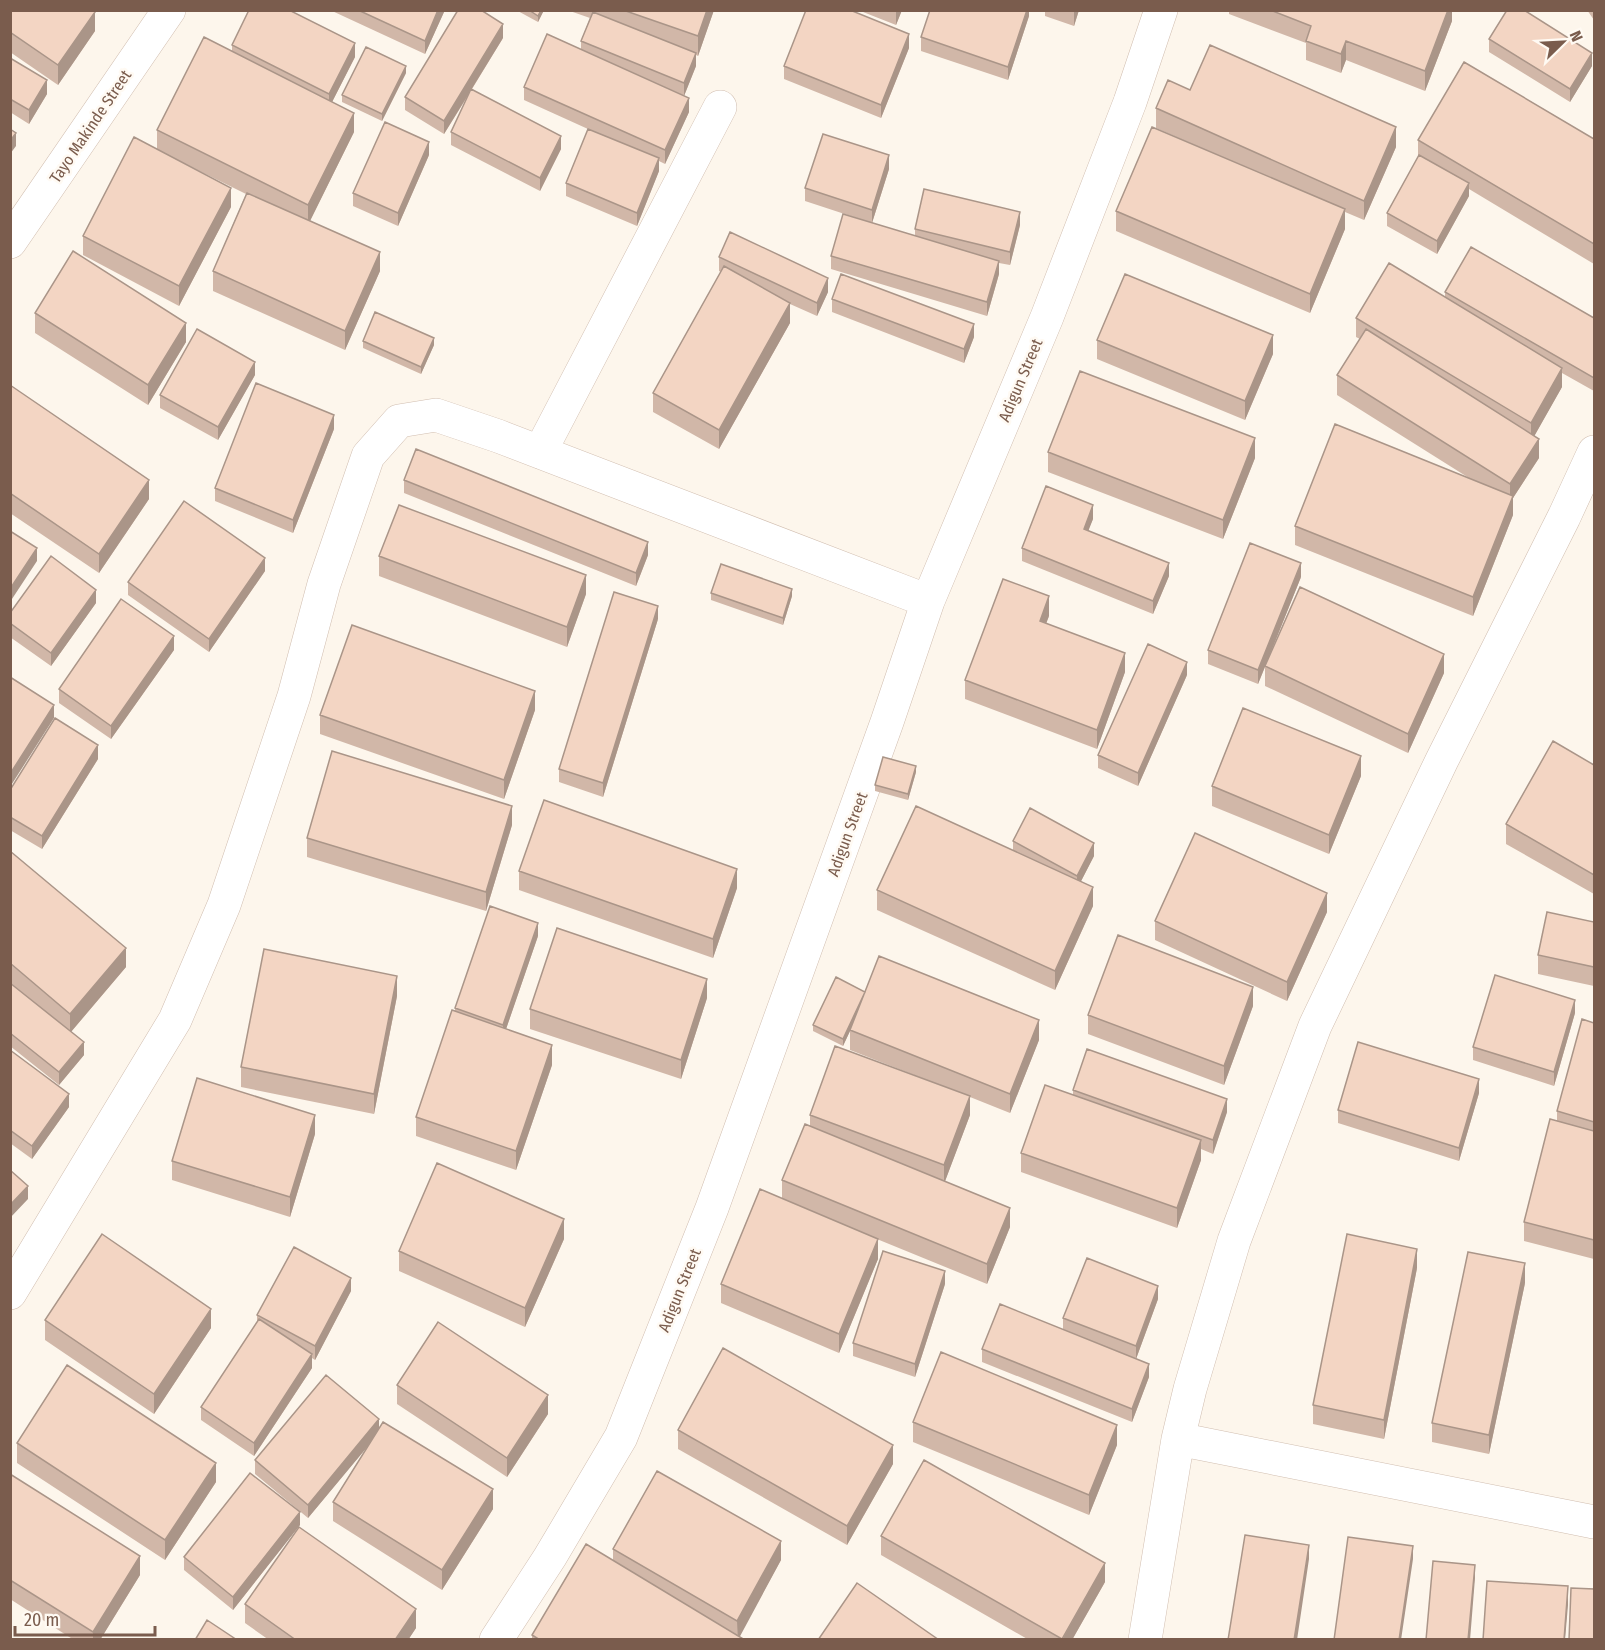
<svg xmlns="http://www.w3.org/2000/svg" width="1605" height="1650" font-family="'Fira Sans Condensed',sans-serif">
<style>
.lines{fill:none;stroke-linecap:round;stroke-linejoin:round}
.street-casing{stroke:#d1beb0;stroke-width:34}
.street{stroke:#fff;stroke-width:33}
.wall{fill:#d1b7a8}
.shaded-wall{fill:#aa9588}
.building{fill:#f3d5c3;stroke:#aa9588;stroke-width:1.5}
.labels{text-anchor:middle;stroke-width:5;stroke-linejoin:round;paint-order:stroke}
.street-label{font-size:16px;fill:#7a5c4d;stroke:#fffaf3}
</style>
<rect width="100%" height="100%" fill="#fdf6ec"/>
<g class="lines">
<defs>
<path id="street" d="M10,242L169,10
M540,452L720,107
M10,1293L175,1020L224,905L294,696L324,584L368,456L399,421L436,415L498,436L928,601
M1178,1439L1594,1522
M496,1640L550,1557L621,1437L712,1208L887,722L928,601L1047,317L1130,102L1161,10
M1145,1640L1178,1439L1190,1389L1234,1241L1315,1026L1442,760L1564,517L1594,452"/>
</defs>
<!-- street casing -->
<use href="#street" class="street-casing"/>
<!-- street -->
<use href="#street" class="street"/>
</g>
<!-- wall -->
<path class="wall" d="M10,10L95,31L58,85L10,52Z
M330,10H444V12L425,54Z
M516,10H544L538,22Z
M567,10H714L698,56L696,55V66L684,96L689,112L665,164L659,161V171L637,226L566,196V183L588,129L524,100V87L581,49V41L590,18Z
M858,10H902L896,25Z
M1029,10V16L1008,80L921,51V37Z
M1045,10H1079L1074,26L1045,16Z
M1229,10H1452V21L1425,91L1346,60L1341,73L1306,60V43L1229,14Z
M1587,10H1594V20Z
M503,38L472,89L561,149L540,191L451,145V132L471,91L444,134L405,110V97Z
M1489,39L1592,66L1570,102L1489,52Z
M232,45L355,57L332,102L354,132L310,221L380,271L345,350L213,291V271L246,194L157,150V130L232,51Z
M909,48L881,118L784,79V66Z
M10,58L47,94L29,124L10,112Z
M406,73L382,121L342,102V95Z
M1190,90L1396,147L1364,220L1345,212V229L1310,313L1116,231V211L1215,154L1156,128V108Z
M1594,139V264L1469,189V196L1437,254L1387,226V213L1418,157V140Z
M429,155L398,226L353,206V193Z
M889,169L872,223L805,201V188Z
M231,207L179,306L83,255V236Z
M1020,225L1010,265L999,263V274L987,316L831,269V256L915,236V229Z
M719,257L828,292L817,316L790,304V323L719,449L653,412V393L721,272L719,271Z
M1445,292L1594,318V391L1562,373V387L1534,436L1539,458L1513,498V515L1473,616L1295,545V526L1469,478L1337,395V375L1360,339L1356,337V318L1445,297Z
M832,299L974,337L964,363L832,312Z
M35,313L186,342L148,405L35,333Z
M1097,340L1273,354L1245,420L1097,359Z
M363,341L434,345L421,374L363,348Z
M255,375L218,440L160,408V395Z
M10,385L149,499L99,573L10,513Z
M334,429L293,533L215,501V488Z
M1048,452L1255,458L1223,539L1048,472Z
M404,480L648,555L636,586L404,493Z
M1093,519L1088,530L1169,576L1153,614L1022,561V548Z
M379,556L586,594L567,647L379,576Z
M265,571L209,652L128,595V582Z
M1301,577L1266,664L1444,673L1408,753L1265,686V667L1258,684L1208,664V650Z
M711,593L792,596L783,625L711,600Z
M96,603L51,666L10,637V613Z
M1049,616L1046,623L1125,672L1097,749L965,699V680Z
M658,619L603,797L559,782V769Z
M174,650L111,739L59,703V689Z
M1187,675L1138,786L1098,768V755Z
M535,710L504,799L320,734V715Z
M98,759L42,849L10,830V790Z
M1594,765V894L1506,844V824Z
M916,772L908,800L875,791V785Z
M1361,776L1329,854L1212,806V786Z
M512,825L486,911L307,857V838Z
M1013,841L1094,856L1081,881L1093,906L1055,990L877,910V890L1013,850Z
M10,851L126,967L71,1032L84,1055L59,1085L10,1046Z
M519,871L737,888L713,958L519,890Z
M1327,912L1287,1001L1155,940V921Z
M1594,922V986L1538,974V955Z
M538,936L506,1029L552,1065L516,1170L416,1136V1117L455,1011V1008Z
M865,992L1039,1040L1010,1113L970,1097V1115L945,1181L1010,1227L987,1284L845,1226L878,1259L839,1353L721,1303V1284L782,1199V1180L810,1126V1115L927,1080L850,1050V1031L843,1046L813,1031V1025Z
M397,996L374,1114L241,1087V1067Z
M707,998L681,1079L530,1029V1009Z
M1253,1006L1224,1085L1088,1034V1015Z
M1575,1013L1554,1086L1473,1060V1047Z
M1594,1023V1259L1524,1241V1222L1557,1121V1111Z
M10,1050L69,1107L32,1159L10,1143Z
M1073,1090L1227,1112L1213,1154L1201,1149V1160L1177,1228L1021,1172V1153L1073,1095Z
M1479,1093L1459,1161L1338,1123V1110Z
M315,1134L290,1217L172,1180V1161Z
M564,1239L525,1327L399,1271V1251Z
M1417,1268L1384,1439L1313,1424V1405Z
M1525,1283L1489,1454L1432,1442V1423Z
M945,1284L915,1377L853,1356V1343Z
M351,1291L315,1360L312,1358V1368L254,1456L201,1420V1407L257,1323V1315Z
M1158,1299L1136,1359L1149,1377L1132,1422L982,1362V1349L1063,1330V1318Z
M45,1320L211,1328L154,1414L45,1340Z
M397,1385L548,1414L507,1477L397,1404Z
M913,1422L1117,1445L1089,1515L913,1442Z
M379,1429L493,1509L442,1590L333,1521V1502L369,1444L308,1518L255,1474V1460Z
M678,1430L893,1464L847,1545L678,1449Z
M17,1443L216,1482L165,1560L17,1463Z
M10,1474L140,1575L100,1640H74L10,1599Z
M300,1525L233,1610L184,1570V1557Z
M881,1536L1105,1582L1072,1640H1029L881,1555Z
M613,1549L781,1560L739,1636L745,1640H532V1635L613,1560Z
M245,1604L416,1628L408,1640H269L245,1623Z"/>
<!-- shaded-wall -->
<path class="shaded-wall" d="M438,10H444V12L425,54V41Z
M541,10H544L538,22V16Z
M707,10H714L698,56V36Z
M896,10H902L896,25Z
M1027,10H1029V16L1008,80V67Z
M1075,10H1079L1074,26V12Z
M1448,10H1452V21L1425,91V71Z
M95,12V31L58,85V65Z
M503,24V38L444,134V121Z
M909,34V48L881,118V105Z
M1346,41V60L1341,73V54Z
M355,43V57L329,108V94Z
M696,53V66L684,96V83Z
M1592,53V66L1570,102V89Z
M406,66V73L382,121V114Z
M47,80V94L29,124V110Z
M689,98V112L665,164V150Z
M354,113V132L308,225V205Z
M1396,127V147L1364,220V201Z
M16,133V146L10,154V141Z
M561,136V149L540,191V178Z
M429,142V155L398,226V213Z
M889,155V169L872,223V210Z
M659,158V171L637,226V213Z
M1469,183V196L1437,254V241Z
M231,188V207L179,306V286Z
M1345,209V229L1310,313V294Z
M1020,212V225L1010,265V252Z
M380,252V271L345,350V331Z
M999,261V274L987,316V302Z
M828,278V292L817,316V303Z
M790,303V323L719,449V430Z
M186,323V342L148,405V385Z
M974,324V337L964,363V349Z
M1273,335V354L1245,420V401Z
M434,338V345L421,374V367Z
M255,362V375L218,440V427Z
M1562,368V387L1531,442V423Z
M334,415V429L293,533V520Z
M1255,438V458L1223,539V520Z
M1539,439V458L1513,498V515L1473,616V597L1510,504V484Z
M149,480V499L99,573V554Z
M1093,505V519L1084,542V529Z
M648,542V555L636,586V573Z
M37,548V561L10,602V589Z
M265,558V571L209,652V639Z
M1169,563V576L1153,614V601Z
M1301,563V577L1258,684V670Z
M586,575V594L567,647V627Z
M792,589V596L783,625V618Z
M96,590V603L51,666V653Z
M1049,596V616L1040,640V621Z
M658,606V619L603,797V783Z
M174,636V650L111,739V726Z
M1125,653V672L1097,749V730Z
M1444,654V673L1408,753V734Z
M1187,662V675L1138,786V773Z
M535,691V710L504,799V780Z
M54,705V718L10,787V774Z
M98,745V759L42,849V836Z
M1361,756V776L1329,854V835Z
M916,766V772L908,800V794Z
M512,806V825L486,911V892Z
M1094,843V856L1077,889V876Z
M737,869V888L713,958V939Z
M1093,887V906L1055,990V971Z
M1327,893V912L1287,1001V982Z
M538,923V936L503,1038V1025Z
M126,948V967L70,1033V1014Z
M397,976V996L374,1114V1094Z
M707,979V998L681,1079V1060Z
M1253,987V1006L1224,1085V1066Z
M865,992V999L843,1046V1039Z
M1575,1000V1013L1554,1086V1072Z
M1039,1020V1040L1010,1113V1094Z
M84,1042V1055L59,1085V1072Z
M552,1045V1065L516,1170V1151Z
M1479,1079V1093L1459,1161V1148Z
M69,1094V1107L32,1159V1146Z
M970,1096V1115L944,1184V1165Z
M1227,1099V1112L1213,1154V1140Z
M315,1115V1134L290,1217V1197Z
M1201,1140V1160L1177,1228V1208Z
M28,1186V1199L10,1218V1205Z
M1010,1208V1227L987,1284V1264Z
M564,1219V1239L525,1327V1308Z
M878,1239V1259L839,1353V1334Z
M1417,1249V1268L1384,1439V1420Z
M1525,1263V1283L1489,1454V1435Z
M945,1271V1284L915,1377V1364Z
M351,1278V1291L315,1360V1346Z
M1158,1286V1299L1136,1359V1346Z
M211,1309V1328L154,1414V1394Z
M312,1354V1368L254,1456V1443Z
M1149,1364V1377L1132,1422V1409Z
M548,1395V1414L507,1477V1458Z
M379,1419V1433L308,1518V1505Z
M1117,1425V1445L1089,1515V1495Z
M893,1445V1464L847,1545V1526Z
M216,1463V1482L165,1560V1540Z
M493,1489V1509L442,1590V1570Z
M300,1512V1525L233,1610V1597Z
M781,1541V1560L738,1640L737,1621Z
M1309,1545V1559L1297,1640H1294Z
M1413,1546V1559L1401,1640H1399Z
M140,1556V1575L100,1640H93V1632Z
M1105,1563V1582L1072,1640H1062Z
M1475,1565V1578L1470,1640H1468Z
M1568,1586V1605L1565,1640H1564Z
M416,1609V1628L408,1640H395Z"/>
<!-- building -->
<path class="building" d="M10,10H93L95,12L58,65L10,32Z
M249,10H289L355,43L329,94L232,45Z
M358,10H438L425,41Z
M458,10H481L503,24L444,121L405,97Z
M529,10H541L538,16Z
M623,10H707L698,36Z
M806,10H850L909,34L881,105L784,66Z
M930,10H1027L1008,67L921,37Z
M1270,10H1448L1425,71L1346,41L1341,54L1306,41L1311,26Z
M1507,10H1524L1592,53L1570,89L1489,39Z
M593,12L696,53L684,83L581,41Z
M547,34L689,98L665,150L524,87Z
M204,37L354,113L308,205L157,130Z
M1210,45L1396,127L1364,201L1156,108L1168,80L1190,90Z
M366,47L406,66L382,114L342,95Z
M10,58L47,80L29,110L10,99Z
M1464,62L1594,139V244L1418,140Z
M471,89L561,136L540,178L451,132Z
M385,122L429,142L398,213L353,193Z
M1152,127L1345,209L1310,294L1116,211Z
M10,129L16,133L10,141Z
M588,129L659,158L637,213L566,183Z
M823,134L889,155L872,210L805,188Z
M134,137L231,188L179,286L83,236Z
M1419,155L1469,183L1437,241L1387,213Z
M924,189L1020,212L1010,252L915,229Z
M247,193L380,252L345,331L213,271Z
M843,214L999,261L987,302L831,256Z
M730,232L828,278L817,303L719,257Z
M1471,247L1594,318V378L1445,292Z
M73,251L186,323L148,385L35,313Z
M1389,263L1562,368L1531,423L1356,318Z
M724,266L790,303L719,430L653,393Z
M841,274L974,324L964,349L832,299Z
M1125,274L1273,335L1245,401L1097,340Z
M375,312L434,338L421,367L363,341Z
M197,329L255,362L218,427L160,395Z
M1366,329L1539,439L1510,484L1337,375Z
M1080,371L1255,438L1223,520L1048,452Z
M256,383L334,415L293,520L215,488Z
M10,385L149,480L99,554L10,493Z
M1335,424L1513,496L1473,597L1295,526Z
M416,449L648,542L636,573L404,480Z
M1046,486L1093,505L1084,529L1169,563L1153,601L1022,548Z
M184,501L265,558L209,639L128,582Z
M399,505L586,575L567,627L379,556Z
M10,531L37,548L10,589Z
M1250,543L1301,563L1258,670L1208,650Z
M51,556L96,590L51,653L10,623V613Z
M721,564L792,589L783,618L711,593Z
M1003,579L1049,596L1040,621L1125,653L1097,730L965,680Z
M1300,587L1444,654L1408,734L1265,666Z
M614,592L658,606L603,783L559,769Z
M121,599L174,636L111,726L59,689Z
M352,625L535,691L504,780L320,715Z
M1148,644L1187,662L1138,773L1098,755Z
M10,677L54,705L10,774Z
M1243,708L1361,756L1329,835L1212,786Z
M55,718L98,745L42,836L10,817V790Z
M1553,741L1594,765V875L1506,824Z
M332,751L512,806L486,892L307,838Z
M883,757L916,766L908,794L875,785Z
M544,800L737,869L713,939L519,871Z
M916,806L1093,887L1055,971L877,890Z
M1030,808L1094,843L1077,876L1013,841Z
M1195,833L1327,893L1287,982L1155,921Z
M10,851L126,948L70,1014L10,963Z
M490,906L538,923L503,1025L455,1008Z
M1547,912L1594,922V967L1538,955Z
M557,928L707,979L681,1060L530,1009Z
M1118,935L1253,987L1224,1066L1088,1015Z
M264,949L397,976L374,1094L241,1067Z
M879,956L1039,1020L1010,1094L850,1030Z
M1495,975L1575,1000L1554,1072L1473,1047Z
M836,977L865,992L843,1039L813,1025Z
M10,983L84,1042L59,1072L10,1033Z
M452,1010L552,1045L516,1151L416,1117Z
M1582,1019L1594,1023V1122L1557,1111Z
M1358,1042L1479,1079L1459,1148L1338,1110Z
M835,1046L970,1096L944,1165L810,1115Z
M1087,1049L1227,1099L1213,1140L1073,1090Z
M10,1050L69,1094L32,1146L10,1130Z
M197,1078L315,1115L290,1197L172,1161Z
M1045,1085L1201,1140L1177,1208L1021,1153Z
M1550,1119L1594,1131V1240L1524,1222Z
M805,1124L1010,1208L987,1264L782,1180Z
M437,1163L564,1219L525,1308L399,1251Z
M10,1170L28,1186L10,1205Z
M760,1189L878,1239L839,1334L721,1284Z
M102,1234L211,1309L154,1394L45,1320Z
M1347,1234L1417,1249L1384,1420L1313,1405Z
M294,1247L351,1278L315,1346L257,1315Z
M883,1251L945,1271L915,1364L853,1343Z
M1468,1252L1525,1263L1489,1435L1432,1423Z
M1087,1258L1158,1286L1136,1346L1063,1318Z
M1000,1304L1149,1364L1132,1409L982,1349Z
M259,1319L312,1354L254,1443L201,1407Z
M438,1322L548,1395L507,1458L397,1385Z
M723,1348L893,1445L847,1526L678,1430Z
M941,1352L1117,1425L1089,1495L913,1422Z
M67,1365L216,1463L165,1540L17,1443Z
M326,1375L379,1419L308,1505L255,1460Z
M383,1422L493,1489L442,1570L333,1502Z
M924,1460L1105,1563L1062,1639L881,1536Z
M657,1471L781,1541L737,1621L613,1549Z
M250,1473L300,1512L233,1597L184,1557Z
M10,1474L140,1556L93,1632L10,1580Z
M299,1527L416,1609L395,1640H296L245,1604Z
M1245,1535L1309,1545L1294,1640H1228Z
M1348,1537L1413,1546L1399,1640H1334Z
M586,1544L745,1640H540L532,1635Z
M1433,1561L1475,1565L1468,1640H1426Z
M1487,1581L1568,1586L1564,1640H1483Z
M857,1583L939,1640H818Z
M1571,1588L1594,1589V1640H1569Z
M207,1620L237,1640H195Z"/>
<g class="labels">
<!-- street labels -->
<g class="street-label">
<text transform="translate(90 126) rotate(-56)" y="6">Tayo Makinde Street</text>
<text transform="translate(1020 380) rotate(-67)" y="6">Adigun Street</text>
<text transform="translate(847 834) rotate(-70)" y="6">Adigun Street</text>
<text transform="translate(679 1290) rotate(-68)" y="6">Adigun Street</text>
</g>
</g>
<!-- border -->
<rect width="1605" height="1650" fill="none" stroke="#7a5c4d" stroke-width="24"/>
<!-- north arrow -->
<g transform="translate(1563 42) rotate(66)" stroke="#fffaf3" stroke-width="4.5" paint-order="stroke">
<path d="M0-4.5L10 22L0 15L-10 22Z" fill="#7a5c4d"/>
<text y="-9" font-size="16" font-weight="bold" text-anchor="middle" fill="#7a5c4d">N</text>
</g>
<!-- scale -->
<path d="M15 1626v9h140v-9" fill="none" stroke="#7a5c4d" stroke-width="3"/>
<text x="24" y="1626" font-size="18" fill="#7a5c4d" stroke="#fffaf3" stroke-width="4.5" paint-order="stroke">20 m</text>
</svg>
